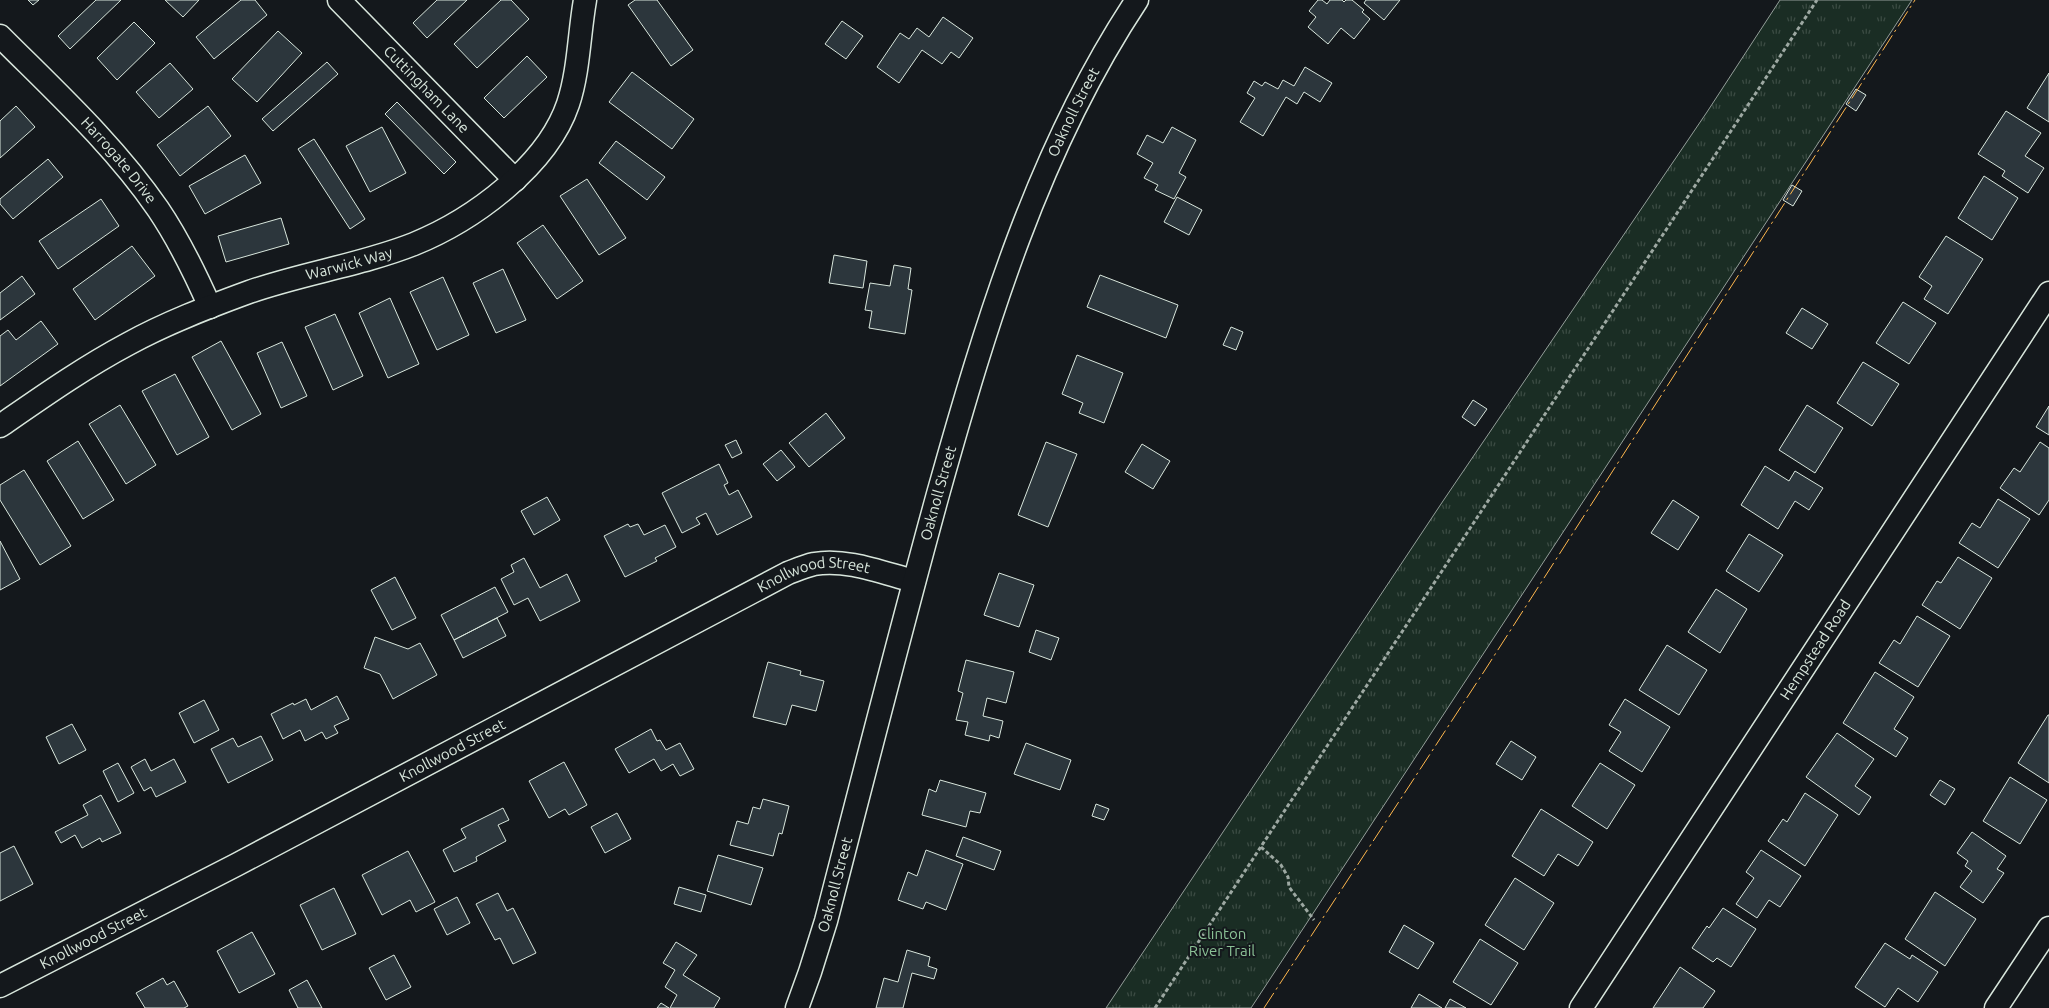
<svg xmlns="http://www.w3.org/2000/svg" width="2049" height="1008" font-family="Ubuntu,sans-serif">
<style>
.grass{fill:url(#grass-tufts);stroke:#939e99}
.building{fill:#2c363c;stroke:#d8e6dc}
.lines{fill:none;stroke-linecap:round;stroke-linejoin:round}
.street-casing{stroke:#d8e6dc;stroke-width:25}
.path{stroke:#9da8a2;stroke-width:3;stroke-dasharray:4 2.5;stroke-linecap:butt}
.street{stroke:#14181c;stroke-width:22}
.power{stroke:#ffb74d;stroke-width:1;stroke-dasharray:18 4 2.5 4;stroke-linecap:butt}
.labels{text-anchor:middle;stroke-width:4;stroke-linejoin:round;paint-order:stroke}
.street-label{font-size:15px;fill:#d8e6dc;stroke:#14181c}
.park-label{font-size:15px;fill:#8ac095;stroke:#14181c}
</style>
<defs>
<pattern id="grass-tufts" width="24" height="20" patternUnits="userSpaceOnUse" patternTransform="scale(1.25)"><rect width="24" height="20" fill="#1a2d24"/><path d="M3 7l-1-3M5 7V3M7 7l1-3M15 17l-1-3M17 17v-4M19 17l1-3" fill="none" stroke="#3b4b43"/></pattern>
</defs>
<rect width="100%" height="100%" fill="#14181c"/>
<!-- grass -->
<path class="grass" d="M1780,0H1912L1251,1008H1106L1443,501L1707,112Z"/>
<!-- building -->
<path class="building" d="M28,0H39L33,5Z
M96,0H121L70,49L58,36Z
M165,0H199L183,17Z
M241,0H255L267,15L214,59L196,37Z
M437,0H467L427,38L413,23Z
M501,0H511L529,19L477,68L454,44Z
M635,0H657L693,50L671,66L628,5Z
M1318,0H1322L1327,4L1330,0H1342L1344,2L1346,0H1352L1364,10L1362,12L1370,19L1354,39L1341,28L1328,44L1308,27L1316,17L1309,11Z
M1366,0H1400L1384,20L1364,3Z
M943,17L973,38L959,58L951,52L942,64L922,50L899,83L877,67L900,33L909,39L917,28L929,37Z
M842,21L863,36L846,59L825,44Z
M134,22L155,43L117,80L97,58Z
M278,31L302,53L257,102L232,79Z
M527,56L547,77L504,118L484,98Z
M327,62L338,74L273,131L262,119Z
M170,63L193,89L159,118L136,92Z
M1305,67L1332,83L1320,102L1304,92L1297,104L1286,97L1263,136L1240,122L1255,98L1247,93L1254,81L1262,86L1265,82L1278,89L1283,80L1294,86Z
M632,72L694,119L672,149L609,102Z
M2049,73V122L2027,108Z
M1856,89L1866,95L1856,111L1846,104Z
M397,102L456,162L444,174L385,114Z
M16,106L35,127L0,158V121Z
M208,106L231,136L180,176L157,145Z
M2006,111L2041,133L2025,156L2044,168L2028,193L2002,176L2005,171L1978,154Z
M382,127L406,173L370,192L346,146Z
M1172,127L1196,140L1179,173L1186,177L1174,199L1155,190L1158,185L1144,178L1153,163L1137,154L1147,135L1163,143Z
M314,139L365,219L350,229L298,149Z
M616,141L665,177L647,200L599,163Z
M245,155L261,183L205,214L189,186Z
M48,159L63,177L13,219L0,204V199Z
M1984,176L2018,198L1992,240L1958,218Z
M587,179L626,238L599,255L560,196Z
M1792,185L1802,191L1793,206L1783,200Z
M1177,197L1202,210L1189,235L1164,222Z
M101,199L119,226L58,269L39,241Z
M281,218L289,244L226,262L218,236Z
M543,225L583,281L557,299L517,243Z
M1946,236L1983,259L1948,314L1924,299L1932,286L1919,277Z
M132,246L155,276L95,320L73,289Z
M834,255L867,261L863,288L829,283Z
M894,265L911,268L908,289L912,290L905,334L869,328L872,311L865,310L870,283L890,286Z
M503,269L526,320L496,333L473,283Z
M1100,275L1178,305L1166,338L1087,307Z
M22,276L35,294L0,320V293Z
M443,277L469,335L437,350L410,292Z
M390,298L419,364L388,378L359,313Z
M1903,302L1936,323L1909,364L1876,343Z
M1802,308L1828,324L1812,349L1786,333Z
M335,314L363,376L333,390L305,327Z
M41,321L58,344L0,386V336L8,330L16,340Z
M1231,327L1243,332L1236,350L1223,345Z
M221,341L261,414L232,430L192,357Z
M282,342L307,396L281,408L257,353Z
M1077,355L1123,373L1104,423L1079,413L1083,403L1062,394Z
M1863,362L1899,384L1872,426L1837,403Z
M175,374L209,437L177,455L142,391Z
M1473,400L1487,409L1475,426L1462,417Z
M120,405L156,465L126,484L89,424Z
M1807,405L1843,428L1815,473L1779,450Z
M2049,406V435L2036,427Z
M826,413L845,438L809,467L789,443Z
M736,440L742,453L732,458L725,445Z
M78,441L114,500L83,519L47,461Z
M1046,442L1077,454L1048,527L1018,515Z
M2040,442L2049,448V500L2039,515L2000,488L2014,468L2020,472Z
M1142,444L1170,461L1153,489L1125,472Z
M781,450L795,467L777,481L763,464Z
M719,464L728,483L724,485L729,495L738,490L752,517L717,535L706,513L696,518L700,524L682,533L662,493Z
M1765,466L1789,481L1795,471L1823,488L1809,510L1795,501L1778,529L1741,505Z
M24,470L71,546L40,565L0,500V485Z
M547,497L560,520L534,535L521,511Z
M1998,499L2030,519L1998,568L1959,543L1972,523L1980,528Z
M1673,500L1699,517L1678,550L1651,533Z
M628,524L630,527L638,524L644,535L665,525L676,547L655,558L657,561L625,577L604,536Z
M1749,534L1783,555L1759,592L1726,571Z
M0,541L20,579L0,590Z
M1958,557L1992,578L1960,629L1922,605L1937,581L1941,583Z
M524,558L540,588L567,574L580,601L540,621L528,598L514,605L501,579L514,572L511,565Z
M999,573L1034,585L1019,627L984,615Z
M395,577L416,618L392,630L371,590Z
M495,587L508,612L454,640L441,615Z
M1716,589L1747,609L1720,653L1688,632Z
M1917,616L1950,636L1918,687L1879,663L1894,640L1900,644Z
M497,618L506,636L463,658L454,640Z
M1036,630L1059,638L1051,660L1029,652Z
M375,637L408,649L420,643L437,675L393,699L380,674L364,668Z
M1667,645L1707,670L1679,715L1639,690Z
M966,660L1014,672L1006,703L987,698L983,716L1003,721L999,738L990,735L989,741L965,735L968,722L956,720L963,693L958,691Z
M768,662L801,671L800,675L824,681L816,711L792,705L786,725L753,717Z
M1875,672L1914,697L1894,729L1908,738L1896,757L1843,723Z
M337,696L349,719L334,726L338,733L326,739L322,732L305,741L300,730L283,739L271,714L293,703L294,705L306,699L311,710Z
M1625,699L1670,727L1642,772L1609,751L1621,732L1609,725Z
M204,700L219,730L194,743L179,713Z
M2048,715H2049V783L2018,763Z
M72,724L86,750L59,764L46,737Z
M651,729L657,741L660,740L666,750L680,743L694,769L680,776L673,764L661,771L654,759L629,773L615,749Z
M1837,733L1874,759L1855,786L1871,797L1859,815L1806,777Z
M261,736L273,760L228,783L211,749L233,738L238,747Z
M1511,741L1536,757L1522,780L1496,764Z
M1026,743L1071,760L1060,790L1014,774Z
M145,759L151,771L174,759L186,782L156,797L151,787L144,791L131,767Z
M564,762L587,805L569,815L565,809L549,818L529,781Z
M118,763L134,793L118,802L103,771Z
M1600,763L1635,785L1607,829L1572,806Z
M2010,777L2047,800L2020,844L1983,821Z
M940,780L986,793L980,813L970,811L966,827L922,815L929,789L936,792Z
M1940,780L1955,789L1945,805L1930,795Z
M1805,793L1838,815L1805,866L1768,841L1783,819L1787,822Z
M101,795L121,833L102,842L100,838L82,848L75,835L61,843L55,832L88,815L83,805Z
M763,799L789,806L782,834L779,833L773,856L730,845L737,821L748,824L753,807L760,809Z
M1096,804L1109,809L1104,820L1092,816Z
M503,808L509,820L498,825L506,841L476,857L477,861L454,872L443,850L466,838L461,829Z
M1541,809L1593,842L1578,866L1558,854L1544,876L1512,856Z
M617,813L631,839L605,853L591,827Z
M1972,832L2006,856L1997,869L2004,873L1983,903L1960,887L1972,871L1965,866L1968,861L1957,853Z
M963,837L1001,851L994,870L956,856Z
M14,846L33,884L0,901V853Z
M926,850L963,864L946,910L926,902L923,909L898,900L908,872L917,876Z
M1761,850L1801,876L1780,907L1769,900L1757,918L1736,904L1754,878L1746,872Z
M408,851L435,902L416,912L410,900L382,915L362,875Z
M718,855L763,868L751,905L707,891Z
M1515,878L1554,903L1524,950L1485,925Z
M679,887L706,895L701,912L674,904Z
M334,888L356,934L322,950L300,905Z
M1935,892L1976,919L1945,966L1905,939Z
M498,893L507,911L513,908L536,953L513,964L500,938L495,940L476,904Z
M457,897L470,923L447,935L434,909Z
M1723,908L1756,929L1731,967L1717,958L1713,962L1692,948L1707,926L1709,928Z
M1404,925L1434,943L1418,969L1389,952Z
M252,932L275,974L239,993L217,951Z
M1480,939L1518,963L1491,1005L1453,982Z
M676,942L697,955L683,975L720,998L714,1008H670L677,995L665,987L675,970L663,963Z
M1885,943L1910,959L1912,955L1938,972L1918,1002L1898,988L1885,1007L1855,987Z
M907,950L930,957L928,966L937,969L934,979L912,973L903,1008H876L884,978L898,982Z
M394,955L411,987L386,1000L369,968Z
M1680,967L1715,991L1703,1008H1653Z
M163,978L167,985L174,981L188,1006L184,1008H145L136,993Z
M307,980L322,1008H298L289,990Z
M1419,994L1442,1008H1411Z
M1450,999L1466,1008H1445Z
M661,1003L669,1008H657Z"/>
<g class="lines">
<defs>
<g id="street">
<path id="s1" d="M339,0L515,180"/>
<path id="s2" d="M0,36C55,91 114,145 158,209C179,240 195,273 210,307"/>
<path id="s3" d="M0,426C42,397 83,368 128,344C166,323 208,307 249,292C303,273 361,265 414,244C473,220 547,166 568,104C579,71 579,34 585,0"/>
<path id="s4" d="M0,986L236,865L788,573C796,570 805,566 814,564C846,558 883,573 914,581"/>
<path id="s5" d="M797,1008L810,972L826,921C863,778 899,636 938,494C986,323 1038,149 1137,0"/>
<path id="s6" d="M1581,1008L2049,293"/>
<path d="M1996,1008L2049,928"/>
</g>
</defs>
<!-- street casing -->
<use href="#street" class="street-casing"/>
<!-- path -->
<path class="path" d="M1261,847L1281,865L1288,877L1289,887L1314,920
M1155,1008L1817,0"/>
<!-- street -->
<use href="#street" class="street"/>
<!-- power -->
<path class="power" d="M1264,1008L1485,670L1915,0"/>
</g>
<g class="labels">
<!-- street labels -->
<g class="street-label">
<text dy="5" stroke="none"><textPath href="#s1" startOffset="125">Cuttingham Lane</textPath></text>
<text dy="5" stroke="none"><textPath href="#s5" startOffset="939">Oaknoll Street</textPath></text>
<text dy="5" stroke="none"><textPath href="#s2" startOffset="172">Harrogate Drive</textPath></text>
<text dy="5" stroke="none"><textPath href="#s3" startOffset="388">Warwick Way</textPath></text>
<text dy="5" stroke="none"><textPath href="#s5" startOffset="534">Oaknoll Street</textPath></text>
<text dy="5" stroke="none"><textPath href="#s4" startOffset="915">Knollwood Street</textPath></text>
<text dy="5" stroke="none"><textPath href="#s6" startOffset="428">Hempstead Road</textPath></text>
<text dy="5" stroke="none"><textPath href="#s4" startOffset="510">Knollwood Street</textPath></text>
<text dy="5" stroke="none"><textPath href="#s5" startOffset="129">Oaknoll Street</textPath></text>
<text dy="5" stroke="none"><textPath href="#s4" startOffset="105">Knollwood Street</textPath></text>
</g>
<!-- park labels -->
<g class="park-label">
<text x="1222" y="939">Clinton<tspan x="1222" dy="17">River Trail</tspan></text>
</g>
</g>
</svg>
